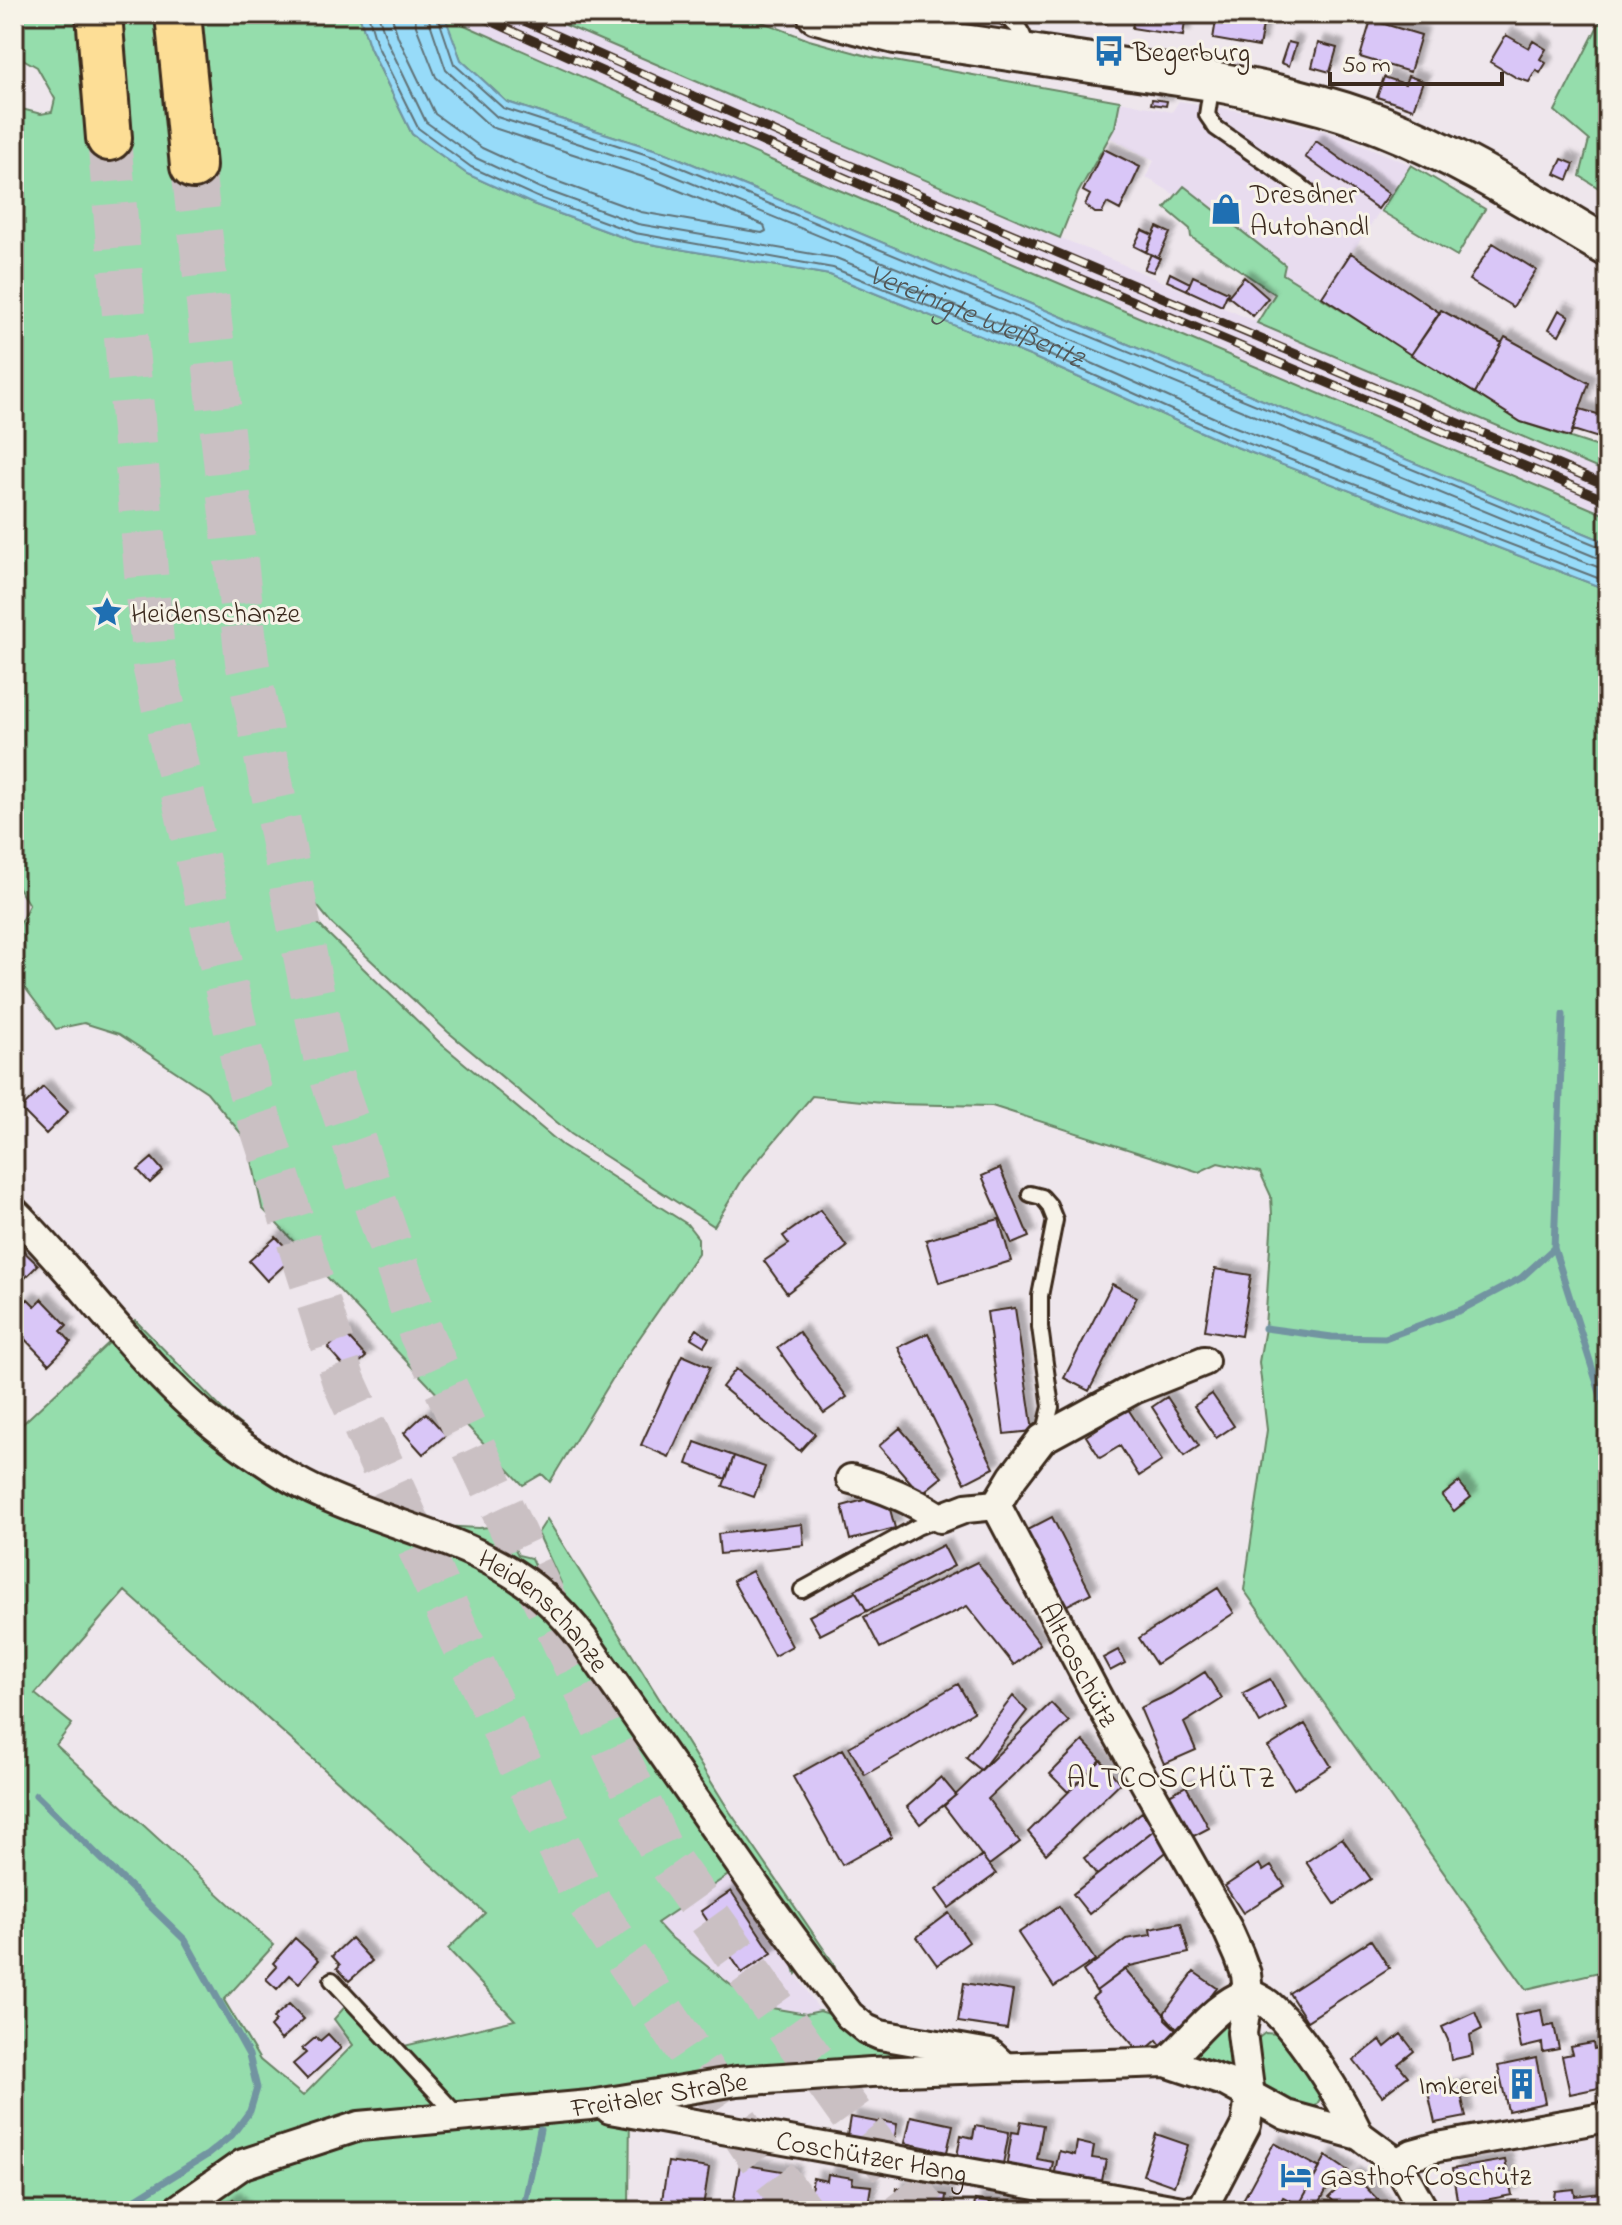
<svg xmlns="http://www.w3.org/2000/svg" width="1622" height="2225" font-family="'Indie Flower',sans-serif">
<style>
.built{fill:#e8dcef}
.green{fill:#95ddac;stroke:#688465;stroke-width:2;fill-rule:evenodd}
.water{fill:#97dbf9;stroke:#7294a1;stroke-width:2}
.lines{fill:none;stroke-linecap:round;stroke-linejoin:round}
.shore{stroke:#607176;stroke-width:2}
.stream{stroke:#7294a1;stroke-width:7}
.building{fill:#d9c6f7;stroke:#3b2a1e;stroke-width:2;filter:url(#shadow)}
.highway-tunnel{stroke:#cac0c3;stroke-width:44;stroke-dasharray:44 22;stroke-linecap:butt}
.lane-casing{stroke:#3b2a1e;stroke-width:20}
.street-casing{stroke:#3b2a1e;stroke-width:34}
.secondary-casing{stroke:#3b2a1e;stroke-width:44}
.highway-casing{stroke:#3b2a1e;stroke-width:50}
.lane{stroke:#f7f3e8;stroke-width:14}
.street{stroke:#f7f3e8;stroke-width:28}
.secondary{stroke:#f7f3e8;stroke-width:38}
.highway{stroke:#fdde96;stroke-width:44}
.rail-casing{stroke:#3b2a1e;stroke-width:9}
.rail{stroke:#f7f3e8;stroke-width:6;stroke-dasharray:18;stroke-linecap:butt}
.labels{text-anchor:middle;stroke-width:6;stroke-linejoin:round;paint-order:stroke}
.poi-label{font-size:28px;fill:#3b2a1e;stroke:#f7f3e8;text-anchor:start}
.street-label{font-size:28px;fill:#3b2a1e;stroke:#f7f3e8}
.water-label{font-size:30px;font-style:italic;fill:#525655;stroke:#f7f3e8}
.neighbourhood-label{font-size:30px;letter-spacing:2px;fill:#3b2a1e;stroke:#f7f3e8}
</style>
<defs>
<filter id="shadow"><feDropShadow dx="7" dy="-7" stdDeviation="2" flood-color="#0004"/></filter>
</defs>
<rect width="100%" height="100%" fill="#eee6ec"/>
<filter id="ink" filterUnits="userSpaceOnUse"><feTurbulence type="fractalNoise" baseFrequency=".0125" numOctaves="2"/><feDisplacementMap in="SourceGraphic" scale="16" xChannelSelector="R" yChannelSelector="G"/><feConvolveMatrix kernelMatrix="1 2 1 2 8 2 1 2 1" color-interpolation-filters="sRGB"/></filter>
<g filter="url(#ink)">
<!-- built -->
<path class="built" d="M440,14H540L1608,473V516L832,187Z
M1120,101L1172,112L1179,101L1263,115L1339,135L1411,165L1322,297L1282,274L1184,186L1175,195L1146,177L1154,161L1109,137L1115,127Z
M733,1872L791,1956L796,1974L820,2011L806,2014L766,2007L737,1990L668,1935L657,1923Z"/>
<!-- green -->
<path class="green" d="M14,14H359L370,48L412,134L467,174L533,204L633,241L830,275L1035,358L1226,443L1608,590V1970L1526,1989L1244,1590L1267,1430L1259,1362L1265,1328L1272,1215L1271,1196L1260,1172L1218,1163L1199,1172L992,1106L892,1104L812,1096L744,1177L714,1226L571,1134L448,1032L332,924L306,892L295,899L324,930L440,1043L562,1145L687,1224L698,1238V1253L622,1363L550,1482L542,1474L523,1485L262,1208L248,1142L207,1092L119,1034L84,1023L56,1029L14,973V936L29,905L14,881V107L41,114L52,112L55,99L37,67L14,54Z
M540,14H742L809,40L871,57L1120,101L1115,127L1078,193L1060,238Z
M1604,14H1608V194L1580,176L1589,140L1555,111Z
M444,16L832,187L1608,516V543L666,153L507,102L461,60Z
M1411,165L1485,209L1457,256L1381,211Z
M1184,186L1285,265L1283,274L1521,422L1608,450V473L1257,323L1275,294L1191,237L1190,229L1165,208Z
M135,1320L226,1413L270,1449L318,1477L439,1526L479,1528L521,1524L508,1535L518,1555L531,1558L539,1576L336,1493L264,1453L126,1328Z
M113,1339C168,1396 226,1452 297,1488C397,1540 495,1543 574,1635L801,1967L796,1974L791,1956L733,1872L657,1923L668,1935L737,1990L766,2007L806,2014L820,2011L835,2016L878,2041L955,2052L967,2056L968,2060L880,2064V2078L630,2107L629,2211H14V1432ZM125,1591L485,1913L448,1949L515,2020L396,2048L351,2000L334,2019L353,2045L303,2096L260,2060L224,2000L274,1945L56,1745L72,1724L35,1694Z
M547,1519L730,1812L834,1964L843,2001L558,1599L561,1583L538,1533Z
M1224,2024L1227,2029L1230,2069L1188,2056Z
M1265,2033L1277,2034L1282,2037L1319,2090L1320,2099L1316,2106C1301,2112 1274,2098 1262,2088L1256,2040Z"/>
<!-- water -->
<path class="water" d="M359,14H444L461,60L507,102L666,153L1608,543V590L1226,443L1035,358L830,275L633,241L533,204L467,174L412,134L370,48Z"/>
<g class="lines">
<!-- shore -->
<g class="shore">
<path d="M368,14L377,45L418,128L471,167L537,197L635,233L833,268L1038,350L1229,436L1608,582"/>
<path id="s1" d="M378,14L387,41L426,122L476,158L540,188L638,224L836,258L1042,341L1233,426L1608,571"/>
<path d="M391,14L398,37L435,114L482,148L545,177L641,212L762,233L766,231L764,225L655,181L491,127L436,77L416,26L415,14"/>
<path d="M427,14L446,70L497,117L660,170L1598,558L1608,560"/>
<path d="M437,14L454,64L503,108L663,160L1608,550"/>
</g>
<!-- stream -->
<path class="stream" d="M1563,1015L1554,1248L1608,1418
M1265,1328L1332,1337L1385,1338L1461,1310L1521,1278L1554,1248
M36,1795L185,1940L249,2055L257,2088L250,2111L232,2135L207,2155L117,2211
M523,2211L540,2130"/>
</g>
<!-- building -->
<path class="building" d="M1054,14H1108L1107,23L1092,21L1091,24L1068,21L1069,17Z
M1135,14H1186L1183,36L1132,28Z
M1217,14H1265L1259,47L1213,39Z
M1371,20L1421,35L1410,72L1360,57Z
M1506,35L1529,48L1533,41L1546,49L1540,59L1546,63L1540,73L1536,70L1529,82L1517,78L1490,62Z
M1288,42L1296,44L1289,66L1281,63Z
M1318,43L1337,48L1330,72L1312,67Z
M1408,76L1423,81L1413,109L1377,97L1384,77L1405,84Z
M1152,99L1167,101L1166,106L1151,104Z
M1316,141L1389,194L1378,209L1305,157Z
M1104,149L1140,167L1120,210L1107,203L1102,213H1095L1085,205L1090,195L1083,191Z
M1562,159L1574,164L1568,180L1555,174Z
M1157,227L1170,233L1158,258L1146,252Z
M1142,230L1153,235L1146,252L1134,246Z
M1493,243L1536,270L1513,307L1469,280Z
M1351,253L1440,313L1411,355L1322,297Z
M1151,254L1160,258L1153,272L1144,269Z
M1170,273L1190,283L1187,290L1167,281Z
M1193,276L1228,292L1222,306L1187,290Z
M1244,277L1268,298L1253,316L1228,296Z
M1441,310L1502,343L1475,393L1411,355Z
M1559,310L1569,316L1559,335L1549,329Z
M1505,337L1589,383L1570,437L1521,422L1475,393Z
M1580,409L1608,417V441L1573,430Z
M43,1087L68,1112L46,1134L21,1109Z
M152,1158L163,1171L150,1183L138,1170Z
M1000,1168L1029,1237L1012,1244L982,1176Z
M820,1210L847,1247L787,1293L764,1261L789,1244L783,1236Z
M999,1219L1011,1261L939,1283L926,1240Z
M276,1237L294,1256L267,1281L249,1261Z
M15,1243L38,1265L23,1280L14,1271Z
M1215,1269L1251,1275L1241,1336L1205,1330Z
M1112,1284L1137,1297L1089,1391L1064,1378Z
M28,1299L35,1306L42,1299L67,1325L61,1331L71,1342L49,1364L14,1328V1313Z
M1015,1308L1033,1431L1004,1434L987,1312Z
M697,1329L709,1338L704,1346L691,1338Z
M799,1332L847,1397L824,1413L777,1348Z
M344,1333L366,1357L349,1372L328,1348Z
M928,1333L994,1468L965,1483L898,1347Z
M682,1355L710,1367L669,1457L641,1445Z
M736,1369L815,1434L800,1451L722,1387Z
M1212,1394L1234,1426L1216,1438L1194,1406Z
M1167,1397L1199,1446L1184,1456L1152,1407Z
M1128,1409L1162,1461L1139,1476L1120,1446L1100,1458L1086,1436Z
M426,1413L446,1435L423,1454L404,1433Z
M900,1428L942,1477L921,1494L879,1446Z
M695,1442L734,1456L726,1479L687,1464Z
M734,1456L765,1467L754,1497L723,1486Z
M1459,1482L1471,1497L1454,1511L1442,1496Z
M886,1494L895,1528L850,1540L842,1506Z
M1052,1517L1091,1593L1062,1608L1023,1532Z
M802,1524L804,1545L720,1554L718,1534Z
M943,1545L954,1566L867,1611L855,1590Z
M977,1562L1040,1644L1014,1665L967,1606L880,1648L864,1617Z
M752,1571L792,1646L774,1656L733,1581Z
M1218,1588L1234,1613L1156,1664L1139,1638Z
M856,1592L867,1611L820,1635L809,1616Z
M1118,1650L1125,1663L1110,1671L1103,1658Z
M1205,1672L1222,1699L1184,1723L1196,1750L1164,1764L1140,1708L1170,1694Z
M1270,1679L1286,1708L1260,1723L1243,1693Z
M958,1684L974,1712L865,1775L849,1747Z
M1013,1696L1027,1711L981,1770L966,1758Z
M1051,1703L1069,1722L988,1799L1020,1842L989,1865L944,1806Z
M1305,1724L1331,1766L1294,1789L1268,1747Z
M1083,1741L1101,1760L1068,1792L1050,1774Z
M843,1749L892,1837L842,1865L793,1777Z
M1101,1760L1120,1783L1046,1854L1028,1832Z
M941,1777L956,1795L920,1824L907,1807Z
M1186,1786L1209,1828L1190,1838L1167,1796Z
M1142,1812L1154,1830L1097,1875L1084,1858Z
M1154,1830L1170,1849L1089,1914L1073,1894Z
M1342,1838L1371,1879L1335,1904L1306,1862Z
M982,1856L996,1874L949,1908L936,1890Z
M1259,1864L1263,1871L1271,1866L1285,1886L1243,1913L1225,1886Z
M731,1891L772,1953L742,1973L701,1911Z
M1059,1906L1095,1960L1054,1987L1018,1933Z
M949,1913L969,1942L937,1965L917,1937Z
M1181,1923L1189,1953L1130,1966L1096,1991L1083,1971L1126,1939L1151,1935L1150,1929Z
M295,1938L319,1960L299,1983L290,1975L277,1989L266,1979L277,1967L273,1963Z
M351,1938L372,1961L349,1981L337,1968L340,1965L332,1956Z
M1371,1940L1389,1968L1307,2021L1289,1993Z
M1125,1969L1182,2035L1165,2050L1157,2040L1141,2054L1092,1998L1098,1993L1096,1991Z
M1194,1972L1217,1988L1182,2035L1165,2019V2012Z
M964,1983L1013,1991L1007,2029L958,2022Z
M289,2004L304,2019L281,2040L270,2027L276,2021L273,2018Z
M1541,2010L1544,2027L1554,2025L1559,2049L1543,2052L1542,2043L1521,2048L1515,2015Z
M1475,2012L1482,2029L1470,2035L1473,2055L1451,2060L1448,2040L1442,2027Z
M328,2034L341,2048L307,2079L293,2064L306,2053L302,2049L316,2037L320,2041Z
M1401,2034L1414,2051L1398,2064L1408,2076L1382,2096L1354,2060L1380,2040L1385,2047Z
M1593,2043L1594,2049L1606,2046L1608,2086L1570,2094L1562,2056L1572,2054L1570,2047Z
M1536,2058L1545,2103L1508,2111L1498,2066Z
M1459,2085L1466,2117L1435,2123L1428,2092Z
M911,2116L953,2125L947,2152L905,2143Z
M850,2117L877,2122L874,2140L847,2136Z
M880,2121L897,2124L894,2142L877,2140Z
M1021,2121L1043,2125L1037,2159L1053,2162L1050,2176L1006,2168L1012,2132L1019,2133Z
M975,2126L1009,2132L1003,2164L957,2156L961,2135L973,2138Z
M1156,2134L1188,2145L1174,2186L1143,2175Z
M1077,2142L1094,2146L1092,2158L1106,2160L1101,2186L1054,2177L1059,2151L1075,2155Z
M1274,2143L1320,2168L1299,2205L1283,2197L1276,2211H1237Z
M1326,2156L1348,2171L1332,2189L1328,2187L1315,2211H1310L1299,2205Z
M1505,2160L1512,2195L1458,2205L1452,2169Z
M668,2162L709,2168L703,2207L662,2200Z
M740,2164L794,2173L787,2211H732Z
M828,2174L853,2178L852,2184L871,2186L867,2211H808L813,2178L827,2181Z
M1353,2174L1385,2207L1381,2211H1343L1329,2197Z
M897,2188L946,2195L944,2211H894Z
M1574,2189L1575,2196L1601,2193V2201L1576,2205L1574,2211H1552L1555,2191Z
M1283,2197L1303,2207L1301,2211H1276Z
M233,2199L244,2211H219Z
M975,2200L1020,2208L1019,2211H974Z"/>
<g class="lines">
<!-- highway-tunnel -->
<path class="highway-tunnel" d="M109,138L154,665L248,1084L343,1379L460,1638L578,1886L763,2162L801,2211
M193,166L247,661L326,1061L420,1332L661,1850L859,2126L925,2211"/>
<defs>
<path id="lane" d="M1000,14C1019,24 1024,33 1028,53
M1212,82L1207,115L1216,128L1307,191
M1030,1194L1042,1197L1049,1205L1055,1220L1040,1296V1327L1051,1407L1043,1439
M802,1590L917,1527L940,1518
M332,1980L460,2118"/>
<g id="street">
<path id="s2" d="M14,1212C92,1290 152,1384 243,1447C268,1464 294,1482 322,1494C423,1540 511,1543 583,1639L767,1903L849,2015L866,2029L880,2035L990,2054L1004,2067"/>
<path d="M851,1479C884,1487 911,1499 940,1518L966,1508L996,1505"/>
<path id="s3" d="M996,1505L1103,1708L1227,1928L1239,1955L1246,1974L1248,1993L1242,2033L1250,2096L1246,2125L1201,2211"/>
<path d="M996,1505L1013,1477L1042,1439L1134,1389L1204,1361"/>
<path d="M1166,2062C1194,2038 1213,2006 1248,1993C1256,1997 1264,2000 1270,2006C1300,2032 1341,2098 1359,2135"/>
<path id="s4" d="M610,2109L1182,2211L1202,2210"/>
<path d="M1397,2163L1413,2154L1438,2147L1608,2117"/>
<path id="s5" d="M176,2211L243,2164L359,2126L590,2105L737,2081L871,2072L1166,2062L1226,2082L1286,2115L1359,2135L1397,2163L1424,2211"/>
</g>
<path id="secondary" d="M817,14L895,34L1212,81C1270,92 1328,104 1383,126C1462,157 1535,204 1608,247"/>
<path id="highway" d="M99,14L109,138
M178,14L193,166"/>
</defs>
<!-- lane casing -->
<use href="#lane" class="lane-casing"/>
<!-- street casing -->
<use href="#street" class="street-casing"/>
<!-- secondary casing -->
<use href="#secondary" class="secondary-casing"/>
<!-- highway casing -->
<use href="#highway" class="highway-casing"/>
<!-- lane -->
<use href="#lane" class="lane"/>
<!-- street -->
<use href="#street" class="street"/>
<!-- secondary -->
<use href="#secondary" class="secondary"/>
<!-- highway -->
<use href="#highway" class="highway"/>
<defs>
<path id="rail" d="M475,14C849,184 1229,341 1608,501
M508,14L843,162L1608,486"/>
</defs>
<!-- rail casing -->
<use href="#rail" class="rail-casing"/>
<!-- rail -->
<use href="#rail" class="rail"/>
</g>
</g>
<!-- icons -->
<defs>
<symbol id="bus-bare" viewBox="-9 -9 18 18"><path d="M-5-6H5V4H4V6H2V4H-2V6H-4V4H-5ZM-3.5-4V0h7V-4ZM-3.5 1.2v1.5H-2V1.2ZM2 1.2v1.5H3.5V1.2Z" fill="#1f6fb2" stroke="#f7f3e8" stroke-width="2.5" paint-order="stroke"/></symbol>
<symbol id="shop-bare" viewBox="-9 -9 18 18"><path d="M-5-2.5h2.3a2.7 3.5 0 0 1 5.4 0H5L5.5 6h-11ZM-1.5-2.5h3a1.5 2.3 0 0 0-3 0Z" fill="#1f6fb2" stroke="#f7f3e8" stroke-width="2.5" paint-order="stroke"/></symbol>
<symbol id="sight-bare" viewBox="-9 -9 18 18"><path d="M0-6L1.8-2.2L6-1.7L2.9 1.2L3.7 5.4L0 3.3L-3.7 5.4L-2.9 1.2L-6-1.7L-1.8-2.2Z" fill="#1f6fb2" stroke="#f7f3e8" stroke-width="2.5" paint-order="stroke"/></symbol>
<symbol id="building-bare" viewBox="-9 -9 18 18"><path d="M-4-6H4V6H1V3H-1V6H-4ZM-2.5-4.3h1.7v1.8h-1.7ZM.8-4.3h1.7v1.8H.8ZM-2.5-1h1.7V.8h-1.7ZM.8-1h1.7V.8H.8Z" fill="#1f6fb2" stroke="#f7f3e8" stroke-width="2.5" paint-order="stroke"/></symbol>
<symbol id="hotel-bare" viewBox="-9 -9 18 18"><path d="M-6-4.5h1.5V1H6V5H4.5V3h-9V5H-6ZM-4 0a1.8 1.8 0 1 1 3.6 0ZM.5 0V-2.5h3Q6-2.5 6 0Z" fill="#1f6fb2" stroke="#f7f3e8" stroke-width="2.5" paint-order="stroke"/></symbol>
</defs>
<g fill-rule="evenodd">
<use href="#bus-bare" x="1087" y="29" width="44" height="44"/>
<use href="#shop-bare" x="1204" y="187" width="44" height="44"/>
<use href="#sight-bare" x="85" y="590" width="44" height="44"/>
<use href="#building-bare" x="1500" y="2062" width="44" height="44"/>
<use href="#hotel-bare" x="1274" y="2153" width="44" height="44"/>
</g>
<g class="labels">
<!-- poi labels -->
<g class="poi-label">
<text x="1133" y="61">Begerburg</text>
<text x="1250" y="203">Dresdner<tspan x="1250" dy="32">Autohandl</tspan></text>
<text x="131" y="622">Heidenschanze</text>
<text x="1498" y="2094" text-anchor="end">Imkerei</text>
<text x="1320" y="2185">Gasthof Coschütz</text>
</g>
<!-- street labels -->
<g class="street-label">
<text dy="10" stroke="none"><textPath href="#s2" startOffset="676">Heidenschanze</textPath></text>
<text dy="10" stroke="none"><textPath href="#s3" startOffset="180">Altcoschütz</textPath></text>
<text dy="10" stroke="none"><textPath href="#s5" startOffset="506">Freitaler Straße</textPath></text>
<text dy="10" stroke="none"><textPath href="#s4" startOffset="266">Coschützer Hang</textPath></text>
</g>
<!-- water labels -->
<g class="water-label">
<text dy="10" stroke="none"><textPath href="#s1" startOffset="708">Vereinigte Weißeritz</textPath></text>
</g>
<!-- neighbourhood labels -->
<g class="neighbourhood-label">
<text x="1172" y="1787">ALTCOSCHÜTZ</text>
</g>
</g>
<!-- margin -->
<rect width="1622" height="2225" fill="none" stroke="#f7f3e8" stroke-width="48"/>
<rect x="24" y="24" width="1574" height="2177" fill="none" stroke="#3b2a1e" stroke-width="3" filter="url(#ink)"/>
<!-- scale -->
<path d="M1330 72v12h172v-12" fill="none" stroke="#3b2a1e" stroke-width="4"/>
<text x="1342" y="72" font-size="24" fill="#3b2a1e" stroke="#f7f3e8" stroke-width="6" paint-order="stroke">50 m</text>
</svg>
